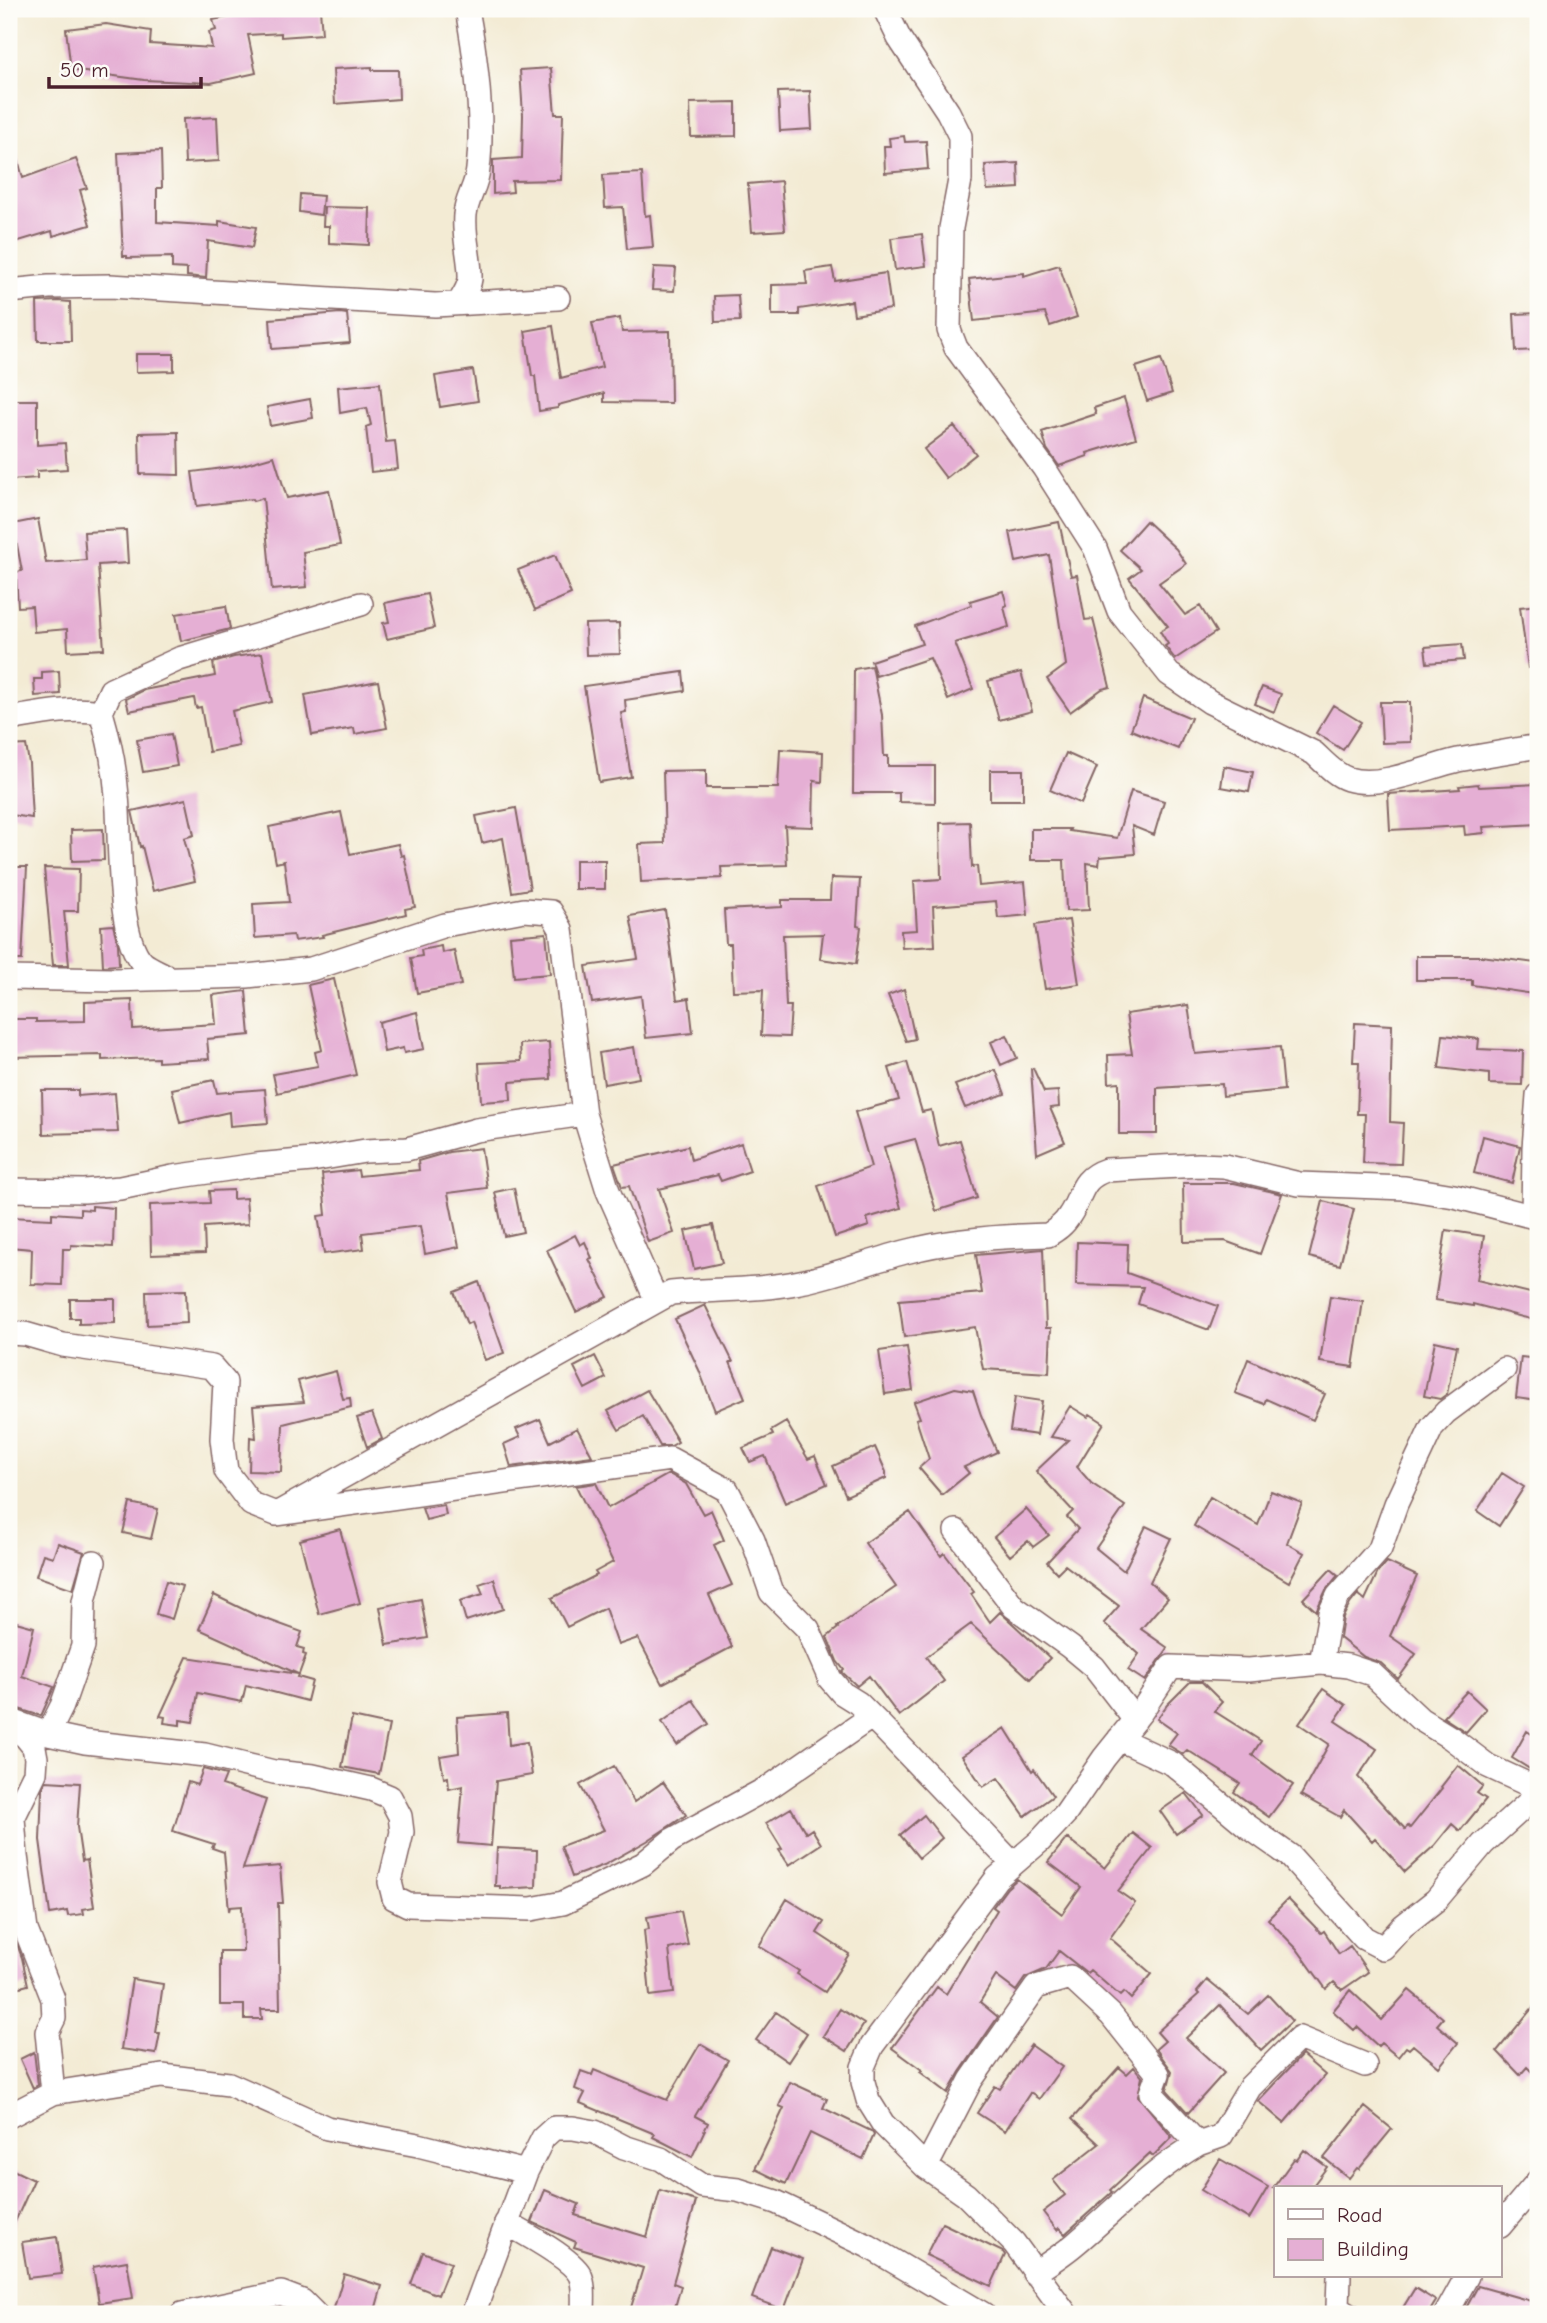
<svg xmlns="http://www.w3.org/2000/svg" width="1547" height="2323" font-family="'Comic Neue',sans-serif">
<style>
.building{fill:#e5afd4}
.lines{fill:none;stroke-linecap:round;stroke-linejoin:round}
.minor-casing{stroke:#856666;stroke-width:26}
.minor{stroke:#fff;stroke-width:23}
</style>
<rect width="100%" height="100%" fill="#fdfcf7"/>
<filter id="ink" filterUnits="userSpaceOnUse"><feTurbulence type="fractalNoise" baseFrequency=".0143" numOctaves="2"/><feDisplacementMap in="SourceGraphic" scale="14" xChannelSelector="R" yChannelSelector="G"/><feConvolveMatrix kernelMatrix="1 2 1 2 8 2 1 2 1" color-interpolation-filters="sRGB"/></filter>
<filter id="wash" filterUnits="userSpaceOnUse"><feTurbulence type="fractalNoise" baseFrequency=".00686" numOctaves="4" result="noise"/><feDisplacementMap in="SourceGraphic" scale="28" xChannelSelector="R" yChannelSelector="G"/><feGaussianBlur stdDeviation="1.57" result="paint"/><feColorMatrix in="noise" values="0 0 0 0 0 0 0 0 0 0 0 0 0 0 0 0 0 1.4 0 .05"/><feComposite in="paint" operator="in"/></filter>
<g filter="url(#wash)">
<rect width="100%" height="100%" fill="#f3ebd4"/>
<g id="blocks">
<!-- building -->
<path class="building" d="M268,9H320L322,34L281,37V33L248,35L256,73L211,83L144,80L71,70L66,29L106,24L151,31L150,44L212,48L209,32L216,30L213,20Z
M372,67V70H398L399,99L335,104L333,69Z
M551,68L555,114H563L561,180L512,181L513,192L493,194V160L522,158L523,115L520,70Z
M810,91L812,129L780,131L778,92Z
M736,102V136L691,137L690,103Z
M217,117L219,161L185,163L183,119Z
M904,136L905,142L926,141L928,169L885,173L884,146H890L889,138Z
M14,145L23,178L76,159L87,188L80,190L90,225L53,236L52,231L9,244V146Z
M161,151L162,188H157V222L219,226V221L256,227L252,248L208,241L206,278L187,276V269L172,268V257L127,258V256H123L118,153Z
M1018,163L1019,188L987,190L985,165Z
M642,173L645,216L650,215L653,247L627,249L623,207L605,208L603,175Z
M781,181L785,230L752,232L748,184Z
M300,194L323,196L321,215L299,212Z
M324,207L370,208L369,245L329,243V226H323Z
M922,234L926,266L895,270L891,238Z
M1059,265L1077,317L1050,326L1045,313L974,321L969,279L1024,273V276Z
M654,267L676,268L674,291L652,290Z
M832,267L835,281L886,273L891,309L854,315L852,301L799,309V315H772V285L807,284L805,271Z
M738,295L740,321L715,322L714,296Z
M59,301L70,302L71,341H38L37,302Z
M340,313L347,314L350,343L272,349L270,319Z
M1538,313V350L1516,351L1514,314Z
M620,318L622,332L670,331L671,403L604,402V393L558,405V408L539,411L535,376H532L525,331L553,326L561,378L602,367L592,323Z
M136,354H174V371L136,372Z
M1161,359L1172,393L1147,401L1136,367Z
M473,370L478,401L440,407L435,376Z
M380,383L386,442L395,441L398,469L371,472L366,427L371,425L367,408L340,413L338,387Z
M1124,398L1136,438L1087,453L1088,456L1059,466L1047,449L1042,432L1096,414L1094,408Z
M310,399L313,418L270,426L267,407Z
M9,400H37V445L65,443L67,469L37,471V478L10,480Z
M954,426L976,454L946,478L924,449Z
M178,432L179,475L140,474L139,433Z
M274,456L287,498L329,490L340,545L303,552L307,587L272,590L263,498L253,501L252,499L197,506L192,472L239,466Z
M38,519L46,563L86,560L84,532L126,530L128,563L98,565L104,649L68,651L67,629L34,632L32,606L18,607L16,572L22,571L13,524Z
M1146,521L1176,549L1186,564L1159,583L1185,615L1200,606L1216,632L1175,659L1165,646L1168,644L1160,631L1168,626L1129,578L1141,569L1120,550Z
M1059,522L1071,576L1077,575L1085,620L1093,619L1110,687L1102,689L1070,712L1047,679L1066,665L1049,555L1016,562L1010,532Z
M555,555L571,594L535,610L518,570Z
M1003,591L1007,605L1004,607L1009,627L955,643L973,689L948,700L930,658L876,676L871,661L922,644L915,626L971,605L970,601Z
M427,594L434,628L387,639L383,623L389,622L385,603Z
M1538,605V667L1528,668L1520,607Z
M226,606L230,629L181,641L176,614Z
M619,623L620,654L586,655L585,624Z
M1462,644L1464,660L1427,663L1425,647Z
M262,653L272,702L232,711L239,746L209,752L201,707L196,708L194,698L129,711L126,699L144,690L215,676L213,663L234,657Z
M872,666L882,715L884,756H888V766H935V803L899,802V793H853L854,669Z
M59,671L60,694L35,696L34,679H42V672Z
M683,672L685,691L625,700L626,712L621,713L631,777L599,782L584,686Z
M1021,672L1032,711L999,720L988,681Z
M378,681L387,728L355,734L354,728L312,735L305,695Z
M1262,687L1281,694L1274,712L1255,704Z
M1143,698L1191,718L1178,749L1131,730Z
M1380,702H1410L1411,742L1382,743Z
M1333,705L1361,722L1343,750L1316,733Z
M171,734L177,766L143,772L137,740Z
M26,745L29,763L32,818L11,815L9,746Z
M780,749L823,752L822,782L814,781L813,827L785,826L787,865L721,867L722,878L641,882L639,844L665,843L663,771L706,770V788H778Z
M1066,753L1097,767L1081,804L1050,790Z
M1224,766L1253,772L1249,792L1221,787Z
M990,770H1023V800H990Z
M1478,784L1479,787L1538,784V824L1483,827L1484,833L1465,835L1464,826L1390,830L1388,794L1460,789L1459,786Z
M1131,791L1164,801L1154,835L1132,826L1135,854L1100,857L1099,865L1087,863L1089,910L1066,911L1064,860H1031V829H1070L1069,831L1117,838Z
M186,799L194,835L184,838L195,881L153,891L142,846L140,847L132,811Z
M516,808L530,889L512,892L503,838L482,843L476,816Z
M341,812L350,854L398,844L401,856L404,855L415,907L405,909L406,914L322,935L323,937L294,941L293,935L255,938L253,904L289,902L284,861L276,863L269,827Z
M970,822L972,867L977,866L979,886L1025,882L1028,915L998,918L996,901L933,906L935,946L902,948L901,931L917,930L914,881L941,879L940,823Z
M103,829L104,860L72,861L71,830Z
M575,860H605V889H575Z
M9,867H27L22,960H9Z
M44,868L79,869L78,911H64L69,965H53Z
M831,878L860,879L857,926L861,927L856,964L820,959L823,934L783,935L786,1006H791L789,1037L761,1036L763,990L733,991L731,944H726L724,910L782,907V900H830Z
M665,910L677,1000L689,998L693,1033L646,1038L641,996L592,1003L586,966L638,959L630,916Z
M1069,920L1079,984L1045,989L1035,925Z
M113,925L118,944L119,965L103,966L101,926Z
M546,933L550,974L514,977L510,936Z
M441,946L442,953L454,950L461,985L417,993L411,958L422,956L421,950Z
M1416,956H1481L1536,963L1534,994L1472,985V980H1416Z
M334,979L356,1075L277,1093L273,1074L318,1066L315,1052L322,1050L308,985Z
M904,989L915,1039L906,1041L888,995Z
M246,991L250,1035L207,1039L209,1059L158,1062V1058L102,1060V1055L9,1057V1019H36V1022L85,1021V1002L132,1000L133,1029L216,1024L213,995Z
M1188,1005L1195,1054L1280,1047L1284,1090L1223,1096L1222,1084L1157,1088V1134H1119V1082L1109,1083L1108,1055L1132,1054L1126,1014Z
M417,1012L424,1049L404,1053L403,1048L384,1052L379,1022Z
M1355,1023L1392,1025L1390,1122L1403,1123L1401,1164L1363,1163L1365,1114H1357L1359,1062H1353Z
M1007,1035L1017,1058L1001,1065L991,1042Z
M1443,1035L1479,1039L1478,1049L1523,1051L1522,1085L1489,1084V1074L1439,1068Z
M549,1042L551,1079L510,1082L511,1100L481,1102L479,1063L521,1061L520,1044Z
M634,1047L639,1078L604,1084L599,1053Z
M907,1062L922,1112L931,1110L939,1146L960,1140L977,1198L936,1211L915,1139L884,1147L901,1208L867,1218L869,1226L835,1237L818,1186L871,1167L855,1112L899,1100L889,1068Z
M1033,1068L1044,1092L1058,1091L1059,1107L1050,1108L1065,1142L1037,1154L1031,1069Z
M996,1070L1005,1094L965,1108L955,1085Z
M214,1080L217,1093L265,1089L268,1123L230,1126L229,1112L180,1123L172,1089Z
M42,1090H78V1096L115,1093L118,1132L43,1134Z
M1483,1136L1520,1146L1512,1183L1474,1173Z
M741,1143L750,1171L721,1181L718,1175L659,1189L674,1233L648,1242L629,1186L622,1187L614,1164L688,1146L691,1160Z
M481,1148L487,1188L448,1193L459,1247L425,1254L420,1226L362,1233L364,1249L324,1254L318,1216L326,1215L322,1174L358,1170L359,1176L419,1170L418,1161L449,1152Z
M1183,1183H1234L1282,1194L1260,1254L1225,1241L1184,1242Z
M514,1188L523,1232L504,1236L495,1192Z
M233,1190V1199L246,1198L248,1224L204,1227L205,1253L151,1255L150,1205L210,1203L209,1191Z
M1323,1201L1354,1209L1340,1265L1309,1257Z
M92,1206L114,1208L113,1247L71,1245V1249H63L62,1285L31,1284L32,1249L9,1247V1217L52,1219V1213L80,1215V1209L92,1210Z
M713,1225L722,1263L694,1269L685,1231Z
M1446,1230L1484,1236L1477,1280L1538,1295V1321L1473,1304V1306L1435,1300Z
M575,1235L580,1245L585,1242L592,1258L589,1259L608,1297L576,1312L547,1250Z
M1077,1242L1128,1244L1127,1273L1218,1306L1209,1330L1138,1304L1143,1287L1076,1285Z
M1043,1249L1046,1328H1051L1049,1373L983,1369L975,1327L904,1337L899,1300L982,1293L976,1255Z
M479,1282L504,1353L485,1360L471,1322L467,1324L454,1292Z
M186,1290L187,1323L147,1325L146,1291Z
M1330,1296L1363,1301L1353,1367L1320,1362Z
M70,1299H115V1323L79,1324V1318H70Z
M705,1305L733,1362H730L745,1398L715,1411L699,1370L675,1319Z
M1435,1341L1457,1346L1447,1394L1440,1399L1424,1396Z
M907,1347L913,1390L885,1394L879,1351Z
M595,1356L606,1378L585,1389L574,1367Z
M1521,1357L1538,1359V1401L1516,1398Z
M1248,1359L1325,1394L1313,1420L1266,1399L1264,1404L1235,1393Z
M336,1371L343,1399L350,1398L351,1407L283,1424L281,1472L249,1471L250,1437L256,1438L253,1406L304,1402L298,1381Z
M955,1388L973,1391L981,1415L997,1452L964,1467L969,1473L942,1495L919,1468L929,1459L916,1419L920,1418L914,1402Z
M647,1390L678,1442L671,1446H660L643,1416L619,1430L608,1411Z
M1015,1397L1042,1401L1037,1435L1010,1431Z
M1070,1406L1088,1417L1090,1414L1104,1423L1077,1467L1091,1483L1125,1506L1096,1548L1124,1571L1146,1526L1171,1538L1150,1582L1168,1598L1141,1629L1168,1648L1145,1681L1128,1670L1139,1654L1104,1623L1119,1606L1065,1565L1057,1573L1047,1562L1078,1529L1067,1517L1073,1511L1036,1471L1069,1440L1051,1437Z
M372,1413L382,1439L367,1447L357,1418Z
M540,1419L550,1442L577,1428L592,1456L511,1467L504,1444L520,1437L516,1429Z
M786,1422L808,1459L815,1456L827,1484L785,1503L765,1456L750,1462L743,1448L773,1435L771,1431Z
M875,1447L886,1472V1478L846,1496L833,1466Z
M1502,1473L1524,1487L1499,1526L1477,1511Z
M669,1474L686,1484L703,1514L711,1510L724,1540L714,1545L732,1585L709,1595L732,1647L662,1684L638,1638L618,1645L605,1608L567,1627L552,1598L597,1575L595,1572L613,1562L576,1486L596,1483L608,1508Z
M1271,1491L1302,1503L1287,1543L1304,1553L1289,1582L1194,1526L1210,1497L1258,1525Z
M130,1503L158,1509L151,1539L123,1533Z
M444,1505L446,1515L426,1520L422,1508Z
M1026,1509L1049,1535L1033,1547L1028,1541L1010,1556L994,1537Z
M910,1512L941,1556L944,1553L974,1592L971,1594L990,1622L1000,1612L1050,1658L1030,1679L971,1624L926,1657L944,1681L899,1716L869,1676L857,1686L842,1672L844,1670L837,1661L827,1637L838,1628L837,1627L896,1587L865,1543Z
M340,1529L360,1603L319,1614L300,1540Z
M58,1543L84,1552L73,1589L36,1576L43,1554L53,1557Z
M1387,1562L1417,1576L1390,1636L1416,1654L1398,1679L1381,1663L1364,1657L1340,1638L1343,1617L1350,1604L1358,1594L1365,1600L1378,1572Z
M1331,1569L1338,1575L1326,1590L1316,1611L1303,1599Z
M494,1579L503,1609L466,1621L460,1601L483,1594L479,1584Z
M166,1581L182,1586L172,1619L156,1614Z
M214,1595L255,1615L302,1632L297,1647L304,1649L303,1654L306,1655L298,1677L312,1681L307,1701L246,1685L242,1702L198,1693L193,1722L180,1720V1725L164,1723L165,1717L160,1716L187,1657L298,1674L199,1629Z
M421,1599L428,1638L387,1645L380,1607Z
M9,1620L34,1627L22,1676L54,1687L41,1716L9,1706Z
M1190,1682H1202L1222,1702L1214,1711L1261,1741L1252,1755L1293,1785L1269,1817L1234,1792L1240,1783L1187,1750L1183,1754L1168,1745L1177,1733L1157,1719L1167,1705Z
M1323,1689L1346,1705L1335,1721L1377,1749L1358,1777L1405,1829L1408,1826L1410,1828L1442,1788L1441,1787L1458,1765L1483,1786L1477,1793L1486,1799L1460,1831L1452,1824L1435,1845L1405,1872L1375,1838L1372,1841L1344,1810L1340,1817L1301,1795L1329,1744L1299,1724Z
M1467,1691L1486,1709L1466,1732L1443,1717Z
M693,1700L709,1724L677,1745L662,1722Z
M507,1713L509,1745L527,1742L532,1775L496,1781L491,1846L458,1843L463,1786L449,1789L448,1777L444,1778L440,1756L459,1753L457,1717Z
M352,1717L389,1725L379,1774L342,1767Z
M1005,1728L1032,1771L1034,1769L1053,1796L1025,1816L998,1778L983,1787L962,1756Z
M1527,1731L1538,1738V1774L1512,1758Z
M614,1766L634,1802L663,1782L686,1815L647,1841L604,1865L572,1877L561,1846L604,1830L580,1785Z
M203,1769L226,1775L222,1785L266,1800L243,1869L280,1866L283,1903H278L280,2009H261L262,2019H244V2005H220V1951H243L242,1906L230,1907L229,1911L224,1852L212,1848L214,1844L173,1831L188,1782L197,1785Z
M46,1781L80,1783L77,1827L82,1861L87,1860L94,1907L83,1909L84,1914L68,1916L67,1911L50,1914L40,1840L42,1790Z
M1186,1793L1203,1815L1176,1834L1160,1811Z
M791,1808L806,1833L812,1829L821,1844L789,1865L779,1850L782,1849L766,1823Z
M924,1815L942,1838L919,1858L900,1835Z
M1133,1833L1152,1848L1118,1891L1135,1903L1110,1938L1152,1974L1131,1999L1124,1992L1120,1996L1090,1970L1087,1973L1059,1951L1046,1969L1025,1978L1016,1991L996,1976L980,2002L998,2017L960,2072L948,2093L920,2072L922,2070L892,2048L937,1987L946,1994L997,1910L993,1907L1007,1888L1017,1879L1062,1914L1081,1887L1048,1862L1067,1838L1105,1868Z
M497,1848L537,1850L536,1887L500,1889V1886H495Z
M787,1899L824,1922L817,1933L849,1954L825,1992L797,1974L799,1971L759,1946Z
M1288,1899L1321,1933L1324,1931L1339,1954L1350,1946L1368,1972L1342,1990L1334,1982L1326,1989L1297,1949L1268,1919Z
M681,1911L688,1945L669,1949L674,1993L650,1996L644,1930L649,1929L647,1917Z
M9,1930H12L22,1958L28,1985L9,1990Z
M132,1979L163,1984L156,2033H160L156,2054L121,2049Z
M1207,1980L1248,2014L1268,1995L1292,2021L1261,2050L1220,2005L1186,2038L1224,2073L1188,2113L1167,2090L1172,2071L1156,2049L1165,2041L1157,2032L1199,1994L1197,1992Z
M1350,1990L1382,2020L1409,1990L1443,2018L1437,2025L1458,2043L1439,2067L1413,2045L1409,2049L1406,2047L1398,2057L1381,2043L1378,2046L1357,2027L1354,2030L1333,2011Z
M1538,2001V2078L1527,2067L1520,2075L1497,2051Z
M840,2009L864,2024L847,2051L823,2036Z
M776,2012L807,2033L788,2062L756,2040Z
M700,2044L728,2060L695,2116L708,2123L692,2157L653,2137L655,2134L580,2103L585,2093L575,2089L581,2071L592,2075L594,2070L667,2100Z
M1031,2045L1062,2067L1039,2099L1030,2093L1005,2131L977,2113L995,2086L1000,2089Z
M34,2052L38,2085L33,2088L20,2059Z
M1302,2055L1325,2075L1284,2123L1258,2101Z
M1119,2067L1127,2074L1134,2067L1142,2077L1138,2096L1172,2137L1153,2156L1150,2153L1110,2190L1112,2192L1065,2234L1059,2228L1057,2230L1043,2212L1065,2195L1053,2180L1099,2144L1072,2119Z
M790,2082L827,2099L823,2108L871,2131L874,2135L863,2159L810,2133L786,2184L755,2169L784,2108L779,2106Z
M1365,2107L1392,2129L1359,2169L1357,2168L1349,2178L1324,2158Z
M1304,2150L1327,2167L1311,2188H1273L1294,2159L1297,2160Z
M1220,2159L1268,2187L1249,2219L1201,2190Z
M9,2168L34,2180L9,2235Z
M545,2190L579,2204L575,2215L647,2237L660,2190L696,2201L673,2283L681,2286L673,2314H629L643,2268L574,2247L576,2242L532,2222Z
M942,2223L1003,2252L1005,2255L991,2286L926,2255Z
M57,2237L62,2274L28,2278L22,2242Z
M771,2247L803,2259L784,2310L752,2298Z
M423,2252L451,2263L438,2295L411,2284Z
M127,2261L133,2298L99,2303L93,2267Z
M344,2274L382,2286L374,2314H354L334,2308Z
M1478,2286L1538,2303V2314H1489L1466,2308Z
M1415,2288L1436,2301L1428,2314H1399Z"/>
</g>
</g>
<g filter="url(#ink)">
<use href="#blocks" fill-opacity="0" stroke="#856666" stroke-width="2"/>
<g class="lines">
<defs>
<path id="minor" d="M885,9L899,38L948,112L960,136V180L951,228L949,330L956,348L1044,468L1095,548L1119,611L1169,674L1210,702L1314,753C1324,762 1335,775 1348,779C1380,789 1427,767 1458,760C1485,755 1512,751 1538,746
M9,291L49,287L110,286L435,305L558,298
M459,303C463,296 469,288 470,279C471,260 463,237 465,215C466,200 477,185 478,169C484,119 476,58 467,9
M101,712L111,690L179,659L361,604
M9,719C39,714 70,707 101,712C109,739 115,768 117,796C121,834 116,937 143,963C149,968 159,972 166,976
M9,978L114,980L247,976L311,969L445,925L524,910L551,912L561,929L584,1114L608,1191L656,1299
M9,1190L84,1191L120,1188L173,1177L256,1165L312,1160L365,1151L407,1149L476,1130L584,1114
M1533,1217L1534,1148L1538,1095
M9,1333L25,1334L63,1345L212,1367L225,1382L222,1439L226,1471L251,1504L276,1514L670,1459L727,1490L753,1540L771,1592L808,1629L830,1679L842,1693L858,1703L882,1727L1013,1864
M276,1514L671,1293C715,1289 757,1291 800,1282C837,1275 873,1260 909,1251C954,1239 1002,1236 1048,1235C1056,1230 1064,1225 1069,1216C1083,1196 1079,1179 1106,1170L1199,1165L1224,1166L1299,1184L1405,1188L1454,1196L1538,1218
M956,1531L1014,1607L1070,1647L1094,1667L1135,1720
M1321,1663L1330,1613L1338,1596L1380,1549L1396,1504L1432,1427L1446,1412L1504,1369
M9,1720L48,1734L85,1742L205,1755L274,1772L313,1776L371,1789L390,1797L400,1816L402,1832L390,1882L394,1898L408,1905L531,1909L563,1903L643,1864L672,1840L771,1786L871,1717
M48,1734L62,1706L83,1646L84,1601L94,1562
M1119,1739L1173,1764L1246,1825L1290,1856L1364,1938L1383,1948L1403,1926L1436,1900L1483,1844L1538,1794
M53,2093L162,2076L229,2084L327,2128L418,2145L526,2172
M9,2116L53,2093L47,2032L54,2018L53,1999L26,1930L16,1856L13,1818L35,1773L36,1758L34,1747L25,1736L11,1727
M1198,2144L1221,2136L1250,2087L1299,2038L1365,2065
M926,2167L971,2080L1036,1987L1070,1977L1111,2015L1158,2074L1151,2093L1198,2144C1151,2171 1116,2210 1075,2244C1062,2255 1048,2264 1034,2273
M506,2223C524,2233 571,2258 580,2275C585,2286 583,2302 583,2314
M1500,2226L1538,2181
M1339,2276L1338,2307L1349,2314
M182,2314L281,2293L302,2301L315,2314
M473,2314L526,2172L543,2138L554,2128H573L595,2132L624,2147L661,2159L702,2186L738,2190L776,2202L868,2246L983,2314
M1066,2314L1014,2243L966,2195L926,2167L883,2124L868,2100L863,2082V2067L872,2046L997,1878L1040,1841L1066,1813L1104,1758L1141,1712L1171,1667L1249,1670L1321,1663L1348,1666L1372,1674L1420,1719L1451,1738L1488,1766L1538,1789
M1446,2314L1467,2276"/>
</defs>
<!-- minor casing -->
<use href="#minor" class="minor-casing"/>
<!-- minor -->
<use href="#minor" class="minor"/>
</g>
</g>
<!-- margin -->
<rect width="1547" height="2323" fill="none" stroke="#fdfcf7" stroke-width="35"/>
<!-- legend -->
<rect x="1274" y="2186" width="228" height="91" fill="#fdfcf7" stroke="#b5a4a5" stroke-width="2"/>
<rect x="1288" y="2209" width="35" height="10" fill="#ffffff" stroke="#b5a4a5" stroke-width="2"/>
<text x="1337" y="2222" font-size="21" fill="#4a1f2b">Road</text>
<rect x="1288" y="2239" width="35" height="21" fill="#e5afd4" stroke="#b5a4a5" stroke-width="2"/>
<text x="1337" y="2256" font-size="21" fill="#4a1f2b">Building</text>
<!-- scale -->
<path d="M49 77v10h152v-10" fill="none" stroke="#4a1f2b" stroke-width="3.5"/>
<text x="60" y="77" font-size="21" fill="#4a1f2b" stroke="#fdfcf7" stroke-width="5" paint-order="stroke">50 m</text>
</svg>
